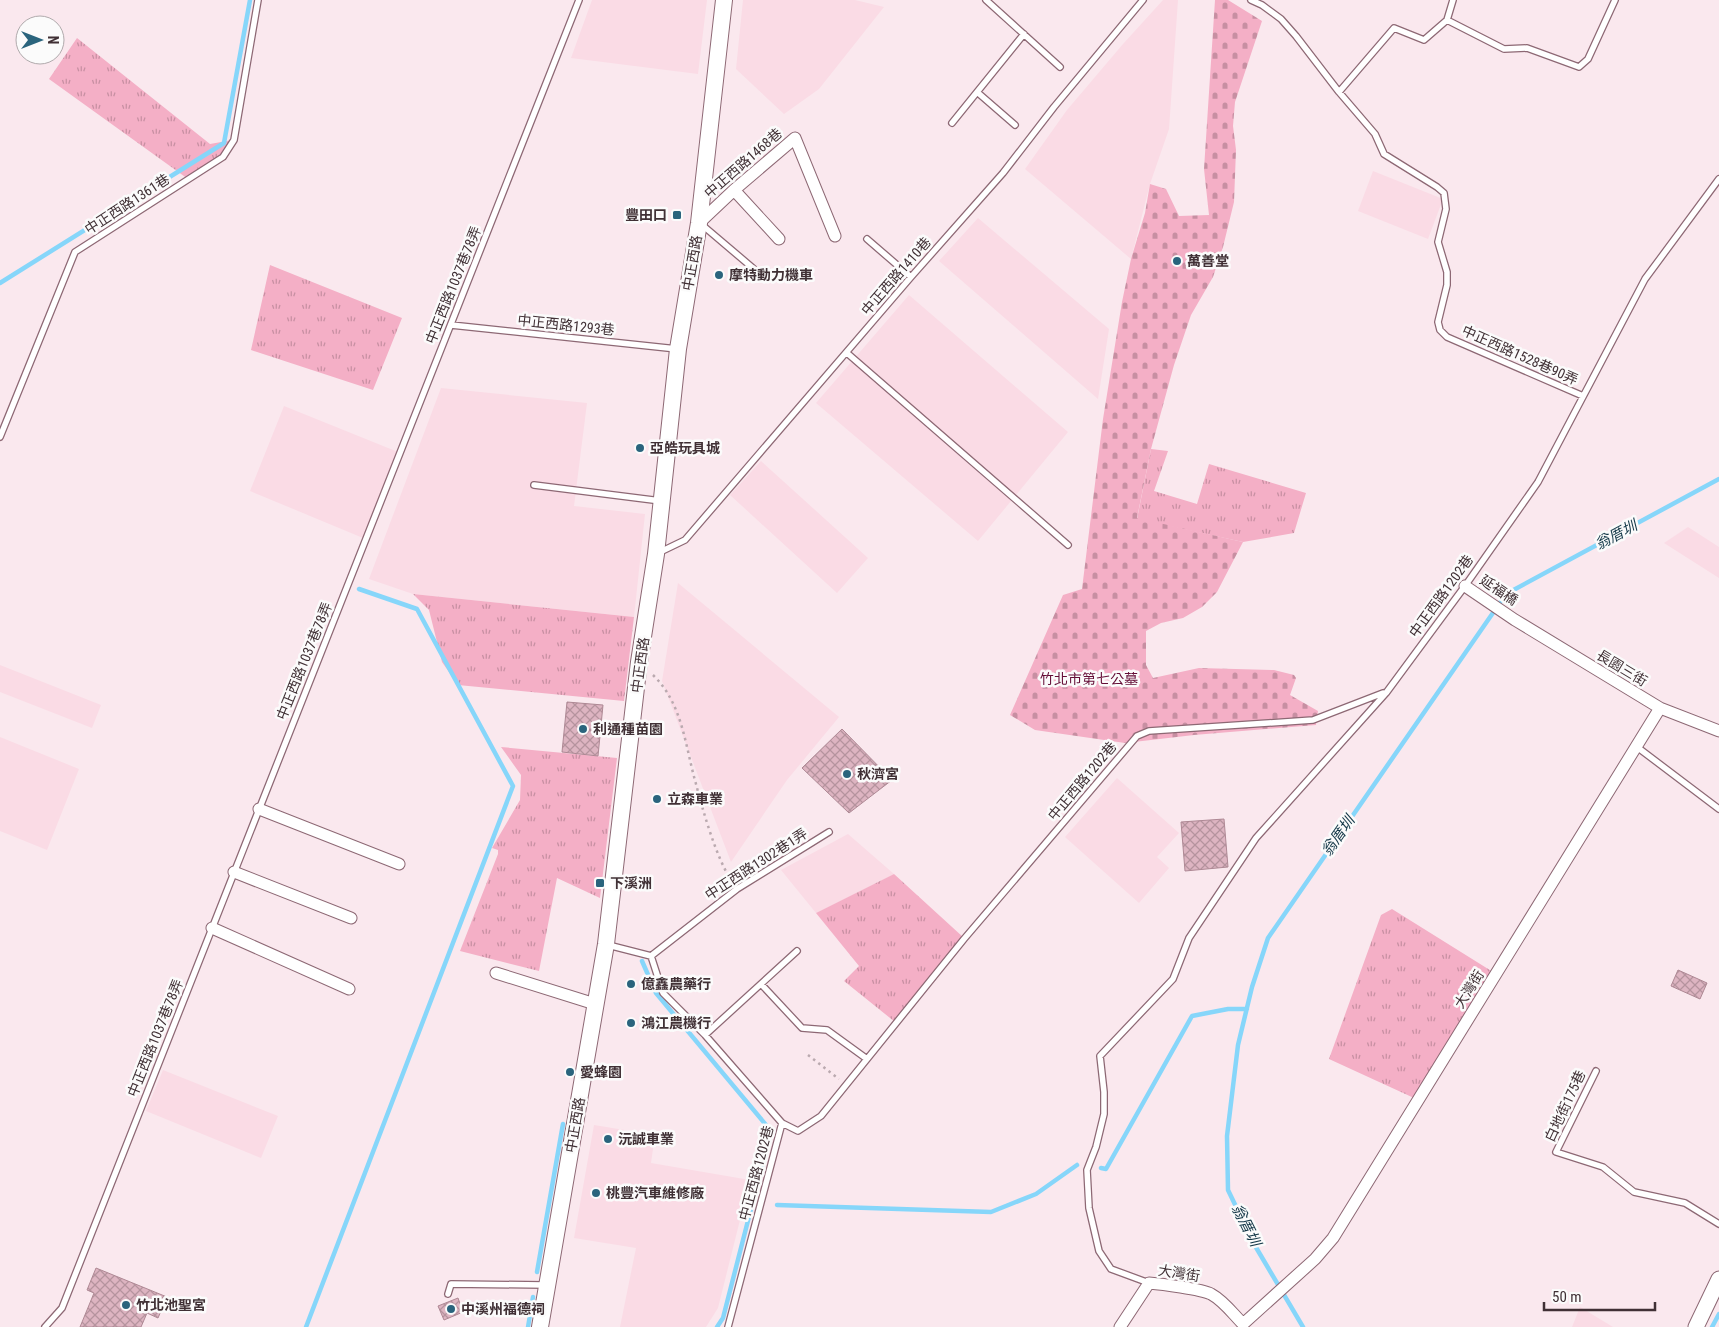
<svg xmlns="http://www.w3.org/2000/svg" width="1719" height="1327" font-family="'Roboto Condensed','Noto Sans TC',sans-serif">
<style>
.built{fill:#fadbe5}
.grass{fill:url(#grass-tufts)}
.cemetery{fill:url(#cemetery-stones)}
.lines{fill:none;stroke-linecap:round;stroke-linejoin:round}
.stream{stroke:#86d6fa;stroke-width:4.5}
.building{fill:url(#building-cross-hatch);stroke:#ae8894}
.service-casing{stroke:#8d6874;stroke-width:8}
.minor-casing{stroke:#8d6874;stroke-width:13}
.tertiary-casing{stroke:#8d6874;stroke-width:17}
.secondary-casing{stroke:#8d6874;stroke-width:18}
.path{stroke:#baa9af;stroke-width:2.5;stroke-dasharray:2.5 4;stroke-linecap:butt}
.service{stroke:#fff;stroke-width:5.5}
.minor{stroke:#fff;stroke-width:11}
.tertiary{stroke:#fff;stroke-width:15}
.secondary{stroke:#fff;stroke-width:16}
.poi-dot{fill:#2a647d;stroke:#fbfbfb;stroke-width:2}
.labels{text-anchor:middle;stroke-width:5;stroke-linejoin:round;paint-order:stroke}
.street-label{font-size:14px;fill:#403035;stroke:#fbfbfb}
.poi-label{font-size:14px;font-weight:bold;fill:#403035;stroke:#fbfbfb;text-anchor:start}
.park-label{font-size:14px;fill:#640d37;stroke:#fbfbfb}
.water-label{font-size:15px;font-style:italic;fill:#133747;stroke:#fbfbfb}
</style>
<defs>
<pattern id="grass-tufts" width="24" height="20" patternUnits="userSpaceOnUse" patternTransform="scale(1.25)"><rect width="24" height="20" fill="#f4afc6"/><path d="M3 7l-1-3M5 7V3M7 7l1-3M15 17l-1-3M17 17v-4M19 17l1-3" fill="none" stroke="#c78fa2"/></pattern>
<pattern id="cemetery-stones" width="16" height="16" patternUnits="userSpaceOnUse" patternTransform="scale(1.25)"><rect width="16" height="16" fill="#f4afc6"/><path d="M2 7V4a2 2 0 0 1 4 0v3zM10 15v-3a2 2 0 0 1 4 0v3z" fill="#c78fa2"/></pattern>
<pattern id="building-cross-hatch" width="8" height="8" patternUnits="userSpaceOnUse" patternTransform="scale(1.25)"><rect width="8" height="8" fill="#ddb4c1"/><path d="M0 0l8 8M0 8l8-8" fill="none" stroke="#b5939e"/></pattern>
</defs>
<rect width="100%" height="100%" fill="#fae8ee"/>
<!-- built -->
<path class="built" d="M592,0H707L698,74L571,58Z
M743,0H855L884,7L819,89L784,114L736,69Z
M1163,0H1178L1169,129L1150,184L1131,259L1025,169L1067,110L1123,44Z
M1373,171L1443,199L1428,239L1358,211Z
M978,218L1109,329L1098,399L939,261Z
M909,295L1068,432L978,541L816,403Z
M441,388L587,403L574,506L645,514L634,617L413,594L369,579Z
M284,406L398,452L363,538L250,491Z
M761,461L868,558L837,593L730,495Z
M1688,527L1719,547V578L1664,543Z
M678,583L839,717L787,780L731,862L662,681Z
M0,665L101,705L92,728L0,692Z
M0,737L79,769L47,850L0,831Z
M1117,778L1179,833L1157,857L1169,868L1139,903L1065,837Z
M848,834L894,874L816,913L781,870Z
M163,1070L278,1116L261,1158L146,1111Z
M594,1125L655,1135L651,1163L750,1180L718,1308L706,1327H620L636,1248L574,1238Z
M1580,1307L1613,1327H1572Z"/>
<!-- grass -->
<path class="grass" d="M77,38L210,144L232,140L221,157L188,179L49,79Z
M270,265L402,318L373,390L251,350Z
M1151,449L1168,451L1154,491L1197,504L1209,464L1306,493L1294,533L1243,542L1137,519Z
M413,594L634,617L624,701L458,685L442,662L429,610Z
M501,747L617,758L600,898L557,878L539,971L460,951L498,854V850L492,848L520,800L521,775Z
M894,874L963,937L895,1022L844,981L859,966L816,913Z
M1392,909L1493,972L1414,1098L1329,1059L1381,915Z"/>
<!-- cemetery -->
<path class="cemetery" d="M1215,0H1228L1262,21L1235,102L1233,126L1236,150L1234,202L1223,247L1213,277L1191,315L1174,365L1151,449L1137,518L1243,542L1217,592L1202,607L1183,618L1161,623L1146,631V665L1153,678L1199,668L1274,670L1294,675L1296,678L1290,695L1318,711L1316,725L1194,735L1125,743L1035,730L1010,715L1063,595L1082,589L1103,419L1122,302L1131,259L1145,213L1150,184L1166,189L1179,216L1209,215L1204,169Z"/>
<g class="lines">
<!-- stream -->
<path class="stream" d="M0,283L224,143L250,0
M642,961L656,993L771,1131L723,1318L717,1327
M1101,1168L1106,1169L1192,1016L1228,1009H1247
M777,1205L991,1212L1036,1194L1077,1165
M537,1272L563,1124
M306,1327L513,786L417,609L359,589
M528,1327L533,1297
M1303,1327L1254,1244L1228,1190L1227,1136L1238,1045L1252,987L1268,938L1506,594L1719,479
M1712,1327L1719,1314"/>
</g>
<!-- building -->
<path class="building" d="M567,702L603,705L598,756L562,752Z
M842,729L892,780L849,813L802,768Z
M1224,819L1228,867L1185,871L1181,822Z
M1678,970L1707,983L1700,999L1671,986Z
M96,1268L167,1297L158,1318L147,1313L141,1327H80L94,1293L87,1290Z
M458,1298L463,1312L444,1320L438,1306Z"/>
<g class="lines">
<defs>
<path id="service" d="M986,0L1060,67
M1251,0L1262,5L1281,19L1296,36L1339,92L1375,134L1384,154L1437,187L1444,193L1446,209L1438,242L1447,272V285L1438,322L1440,330L1447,337L1583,396
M1447,20L1453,0
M977,92L1015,125
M1339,92L1394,28L1424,40L1447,20L1504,49L1527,48L1579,67L1588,59L1615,0
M952,123L1024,34
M701,224L754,269
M867,239L911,277
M451,325L677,349
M847,353L1068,545
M0,437L75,252L223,157L234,140L258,0
M534,485L661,501
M658,553L685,540L911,277L1003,173L1054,107L1143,0
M1637,747L1719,809
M608,945L651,956L663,993L705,1035L782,1123L798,1131L821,1116L964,939L1137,736L1149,731L1313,720L1383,693
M651,956L737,889L829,832
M761,984L802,1028L827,1030L867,1059
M705,1035L797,951
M1596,1071L1556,1152L1603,1167L1634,1192L1685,1203L1719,1224
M1149,1283L1111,1269L1099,1251L1089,1208L1087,1170L1096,1147L1104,1114V1092L1100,1056L1173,979L1189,938L1256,838L1386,693L1465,586L1538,482L1645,279L1719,179
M448,1294L451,1284L545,1285
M45,1327L62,1308L579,0
M728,1327L782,1123"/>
<path id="minor" d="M734,190L779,239
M699,223L734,190L795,138L835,236
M1465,586L1515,620L1660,708L1719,731
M259,809L399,864
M234,872L351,918
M212,928L349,989
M496,973L595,1004
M1120,1327L1149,1283C1161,1284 1201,1289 1211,1294C1224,1301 1233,1314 1243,1324L1315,1259L1333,1238L1660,708"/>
<path id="tertiary" d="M1696,1327L1719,1279"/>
<path id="secondary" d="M540,1327L606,944L639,662L656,554L678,349L699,223L724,0"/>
</defs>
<!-- service casing -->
<use href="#service" class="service-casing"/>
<!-- minor casing -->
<use href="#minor" class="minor-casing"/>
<!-- tertiary casing -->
<use href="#tertiary" class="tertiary-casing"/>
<!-- secondary casing -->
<use href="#secondary" class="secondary-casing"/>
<!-- path -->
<path class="path" d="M653,675C683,704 685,746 696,784C703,811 716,857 731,880
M808,1055L839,1079"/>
<!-- service -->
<use href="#service" class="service"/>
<!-- minor -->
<use href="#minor" class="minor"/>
<!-- tertiary -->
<use href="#tertiary" class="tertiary"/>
<!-- secondary -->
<use href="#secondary" class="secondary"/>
</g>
<!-- markers -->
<g class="poi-dot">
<rect x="672" y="210" width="10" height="10" rx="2.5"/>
<circle cx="1177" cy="261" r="5"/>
<circle cx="719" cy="275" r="5"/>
<circle cx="640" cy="448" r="5"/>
<circle cx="583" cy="729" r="5"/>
<circle cx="847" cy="774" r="5"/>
<circle cx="657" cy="799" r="5"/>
<rect x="595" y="878" width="10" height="10" rx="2.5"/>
<circle cx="631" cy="984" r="5"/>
<circle cx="631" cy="1023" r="5"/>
<circle cx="570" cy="1072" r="5"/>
<circle cx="608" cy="1139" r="5"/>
<circle cx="596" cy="1193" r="5"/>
<circle cx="126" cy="1305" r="5"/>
<circle cx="451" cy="1309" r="5"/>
</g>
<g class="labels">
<!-- street labels -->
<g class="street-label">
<text transform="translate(743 163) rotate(-41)" y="5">中正西路1468巷</text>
<text transform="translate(127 204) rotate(-33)" y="5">中正西路1361巷</text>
<text transform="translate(692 263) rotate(-80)" y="5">中正西路</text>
<text transform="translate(896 276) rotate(-49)" y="5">中正西路1410巷</text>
<text transform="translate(453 285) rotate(-68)" y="5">中正西路1037巷78弄</text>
<text transform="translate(566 325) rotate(6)" y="5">中正西路1293巷</text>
<text transform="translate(1520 355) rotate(24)" y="5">中正西路1528巷90弄</text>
<text transform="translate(1499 590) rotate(34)" y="5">延福橋</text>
<text transform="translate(1441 596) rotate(-54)" y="5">中正西路1202巷</text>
<text transform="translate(304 661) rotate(-68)" y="5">中正西路1037巷78弄</text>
<text transform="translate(640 665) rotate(-82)" y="5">中正西路</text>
<text transform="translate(1622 668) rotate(31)" y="5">長園三街</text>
<text transform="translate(1082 781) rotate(-50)" y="5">中正西路1202巷</text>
<text transform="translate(756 864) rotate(-33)" y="5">中正西路1302巷1弄</text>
<text transform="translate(1469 989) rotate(-58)" y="5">大灣街</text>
<text transform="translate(155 1038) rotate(-68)" y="5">中正西路1037巷78弄</text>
<text transform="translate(1565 1106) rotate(-65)" y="5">白地街175巷</text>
<text transform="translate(575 1125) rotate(-80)" y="5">中正西路</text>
<text transform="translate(756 1173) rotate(-75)" y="5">中正西路1202巷</text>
<text transform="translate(1179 1273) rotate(9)" y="5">大灣街</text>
</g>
<!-- poi labels -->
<g class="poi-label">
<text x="667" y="220" text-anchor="end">豐田口</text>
<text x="1187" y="266">萬善堂</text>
<text x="729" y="280">摩特動力機車</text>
<text x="650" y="453">亞皓玩具城</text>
<text x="593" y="734">利通種苗園</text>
<text x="857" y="779">秋濟宮</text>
<text x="667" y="804">立森車業</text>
<text x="610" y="888">下溪洲</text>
<text x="641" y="989">億鑫農藥行</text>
<text x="641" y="1028">鴻江農機行</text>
<text x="580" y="1077">愛蜂園</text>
<text x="618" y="1144">沅誠車業</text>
<text x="606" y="1198">桃豐汽車維修廠</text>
<text x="136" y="1310">竹北池聖宮</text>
<text x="461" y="1314">中溪州福德祠</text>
</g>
<!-- park labels -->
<g class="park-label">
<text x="1089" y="684">竹北市第七公墓</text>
</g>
<!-- water labels -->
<g class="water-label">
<text transform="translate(1616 535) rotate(-28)" y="5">翁厝圳</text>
<text transform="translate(1338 836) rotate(-55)" y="5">翁厝圳</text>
<text transform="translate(1246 1225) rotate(63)" y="5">翁厝圳</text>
</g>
</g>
<!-- north arrow -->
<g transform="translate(40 40) rotate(90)"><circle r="24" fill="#fbfbfb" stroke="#b0aaac"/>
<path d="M0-4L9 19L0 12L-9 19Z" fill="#2a647d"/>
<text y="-8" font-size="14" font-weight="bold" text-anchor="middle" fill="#403035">N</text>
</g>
<!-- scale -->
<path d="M1544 1302v8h111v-8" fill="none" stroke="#403035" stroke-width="2.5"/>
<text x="1552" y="1302" font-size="15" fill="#403035" stroke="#fbfbfb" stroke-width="4" paint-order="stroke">50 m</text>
</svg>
